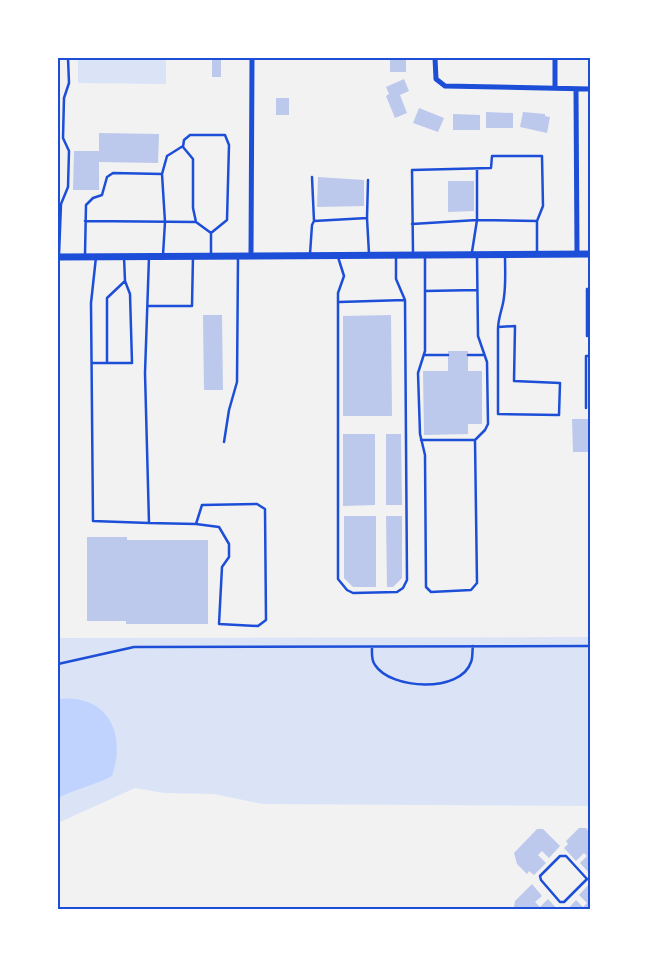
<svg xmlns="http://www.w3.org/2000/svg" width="648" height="967" font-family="'Fira Sans Condensed',sans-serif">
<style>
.green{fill:#dbe4f7}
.water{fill:#bfd3fe}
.building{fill:#bdc9ec}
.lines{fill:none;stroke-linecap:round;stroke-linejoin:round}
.service{stroke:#1d4ed8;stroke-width:2.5}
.minor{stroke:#1d4ed8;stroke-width:5}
.secondary{stroke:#1d4ed8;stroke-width:7}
.neatline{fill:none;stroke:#1d4ed8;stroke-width:2}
</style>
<rect width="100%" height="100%" fill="#f2f2f2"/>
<!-- green -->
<path class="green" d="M78,58H166V84L78,83Z
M590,637V806L262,804L214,794L164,793L135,788L58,823V638Z"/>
<!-- water -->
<path class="water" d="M58,699C107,693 127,733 112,776C95,785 76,789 58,798Z"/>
<!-- building -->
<path class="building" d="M390,58H406V72H390Z
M212,59H221V77H212Z
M404,79L409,91L400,95L407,113L395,118L386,96L389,94L386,87Z
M276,98H289V115H276Z
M419,108L444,118L438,132L413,123Z
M486,112L513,113V128H486Z
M523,112L545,114V116L550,117L547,133L520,127Z
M453,114L480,115V130H453Z
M99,133L159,134L158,163L99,162V190H73L74,151H99Z
M318,177L364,180V206L317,207Z
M448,181H474V211L448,212Z
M203,315H222L223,390H204Z
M391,315L392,416H343V316Z
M448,351H468V371H482V424H468V434L424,435L423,371H448Z
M572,419H590V452H573Z
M343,434H375V505L343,506Z
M386,434H401L402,505H386Z
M344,516H376V587H353L344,578Z
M386,516H402V578L393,587H387Z
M87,537H127V540H208V624H126V621H87Z
M579,828H586L590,833V874L580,863L587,856L584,853L576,861L564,848L568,844L566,841Z
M537,829H543L560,846L549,858L542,851L538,855L546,863L534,875L529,871L527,874L517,864L514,853Z
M590,883V910H567L576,900L583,907L587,903L579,895Z
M532,884L542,896L535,902L540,907L548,899L558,910H517L514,907L515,901Z"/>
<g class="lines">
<!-- service -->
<path class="service" d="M162,174L165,222L163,255
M312,177L314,221
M367,218L368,180
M85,221L196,222
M412,224L477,220V169
M472,252L477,220L537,221V252
M413,253L412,170L491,168L492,156H542L543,206L537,221
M310,254L312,225L314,221L367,218L369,254
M59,255L61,204L68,187L69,151L63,138L64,98L69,83L68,58
M85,255L86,205L93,198L102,195L107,177L113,173L162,174L167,156L183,146
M211,255V233L227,220L229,145L225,135H190L184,140L183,147L193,159V208L196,222L211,233
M425,255V351L418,373L420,434L425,455L426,587L431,592L471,590L477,583L475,440L485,430L488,424L487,362L478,336L477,256
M96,257L91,303L93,521L149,523L145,373L149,257
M124,257L125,281L130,294L132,363H107V298L125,281
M338,257L344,276L338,293V579L347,590L353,593L397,592L403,588L407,580L405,300L396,279V257
M425,291L477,290
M339,302L405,300
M148,306H192L193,256
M498,327L515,326L514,381L560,383L559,415L498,414V329C498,317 503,308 504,297C506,283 505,269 505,255
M587,336V289H590
M424,355H448
M468,355H483
M92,363H107
M586,408V356H590
M421,440H475
M224,442L229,410L237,382L238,258
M149,523L196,524L202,505L257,504L265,509L266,620L258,626L219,624L222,567L229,557V544L219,527L196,524
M372,647C372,653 371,660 375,665C391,690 461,693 471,662C473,658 472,651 473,646
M58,664L134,647L590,646
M587,879L566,856H560L540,876L541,880L560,902H564L587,879H590"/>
<!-- minor -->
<path class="minor" d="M435,58L436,79L445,86L590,89
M555,88V58
M576,89L577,254
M251,254L252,58"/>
<!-- secondary -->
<path class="secondary" d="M58,257L590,254"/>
</g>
<!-- border -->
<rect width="648" height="967" fill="none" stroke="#ffffff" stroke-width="118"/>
<rect x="59" y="59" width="530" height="849" class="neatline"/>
</svg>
